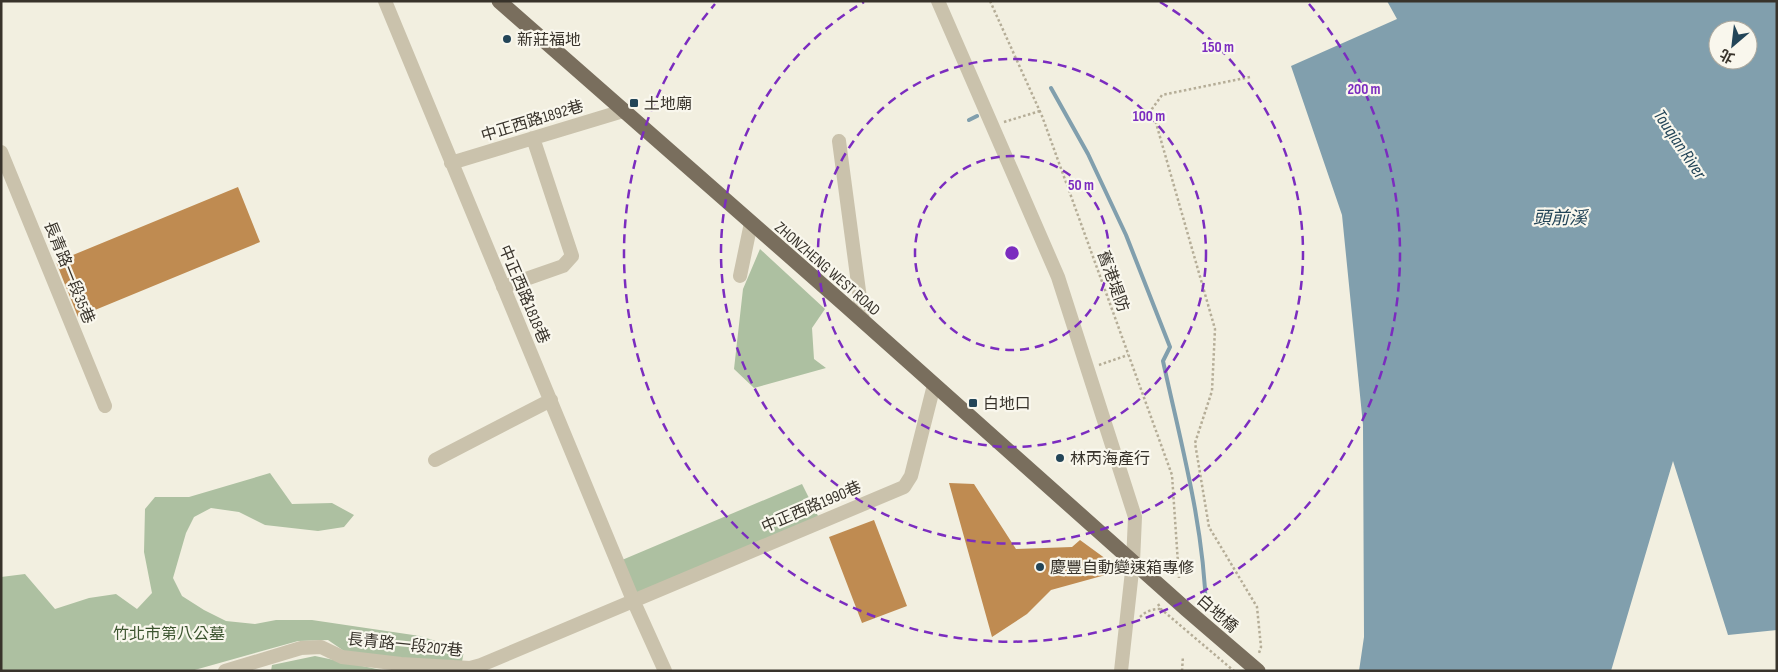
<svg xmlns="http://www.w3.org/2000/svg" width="1778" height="672" font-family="'Sofia Sans Condensed','Noto Sans TC',sans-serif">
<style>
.green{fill:#adc0a1}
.water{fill:#819fad;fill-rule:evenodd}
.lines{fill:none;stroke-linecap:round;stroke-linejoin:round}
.stream{stroke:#819fad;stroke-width:4}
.building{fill:#bf8b51}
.path{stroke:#b5ad97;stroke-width:2.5;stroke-dasharray:2.5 2.5;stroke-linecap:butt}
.minor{stroke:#cac2ac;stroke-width:14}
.major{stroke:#796e5d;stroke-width:15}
.ring{fill:none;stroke:#7b2cbf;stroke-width:2.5;stroke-dasharray:9 6}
.poi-dot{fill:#234558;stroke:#f9f7ed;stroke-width:2}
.labels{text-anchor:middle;stroke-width:4.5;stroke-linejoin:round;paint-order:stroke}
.poi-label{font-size:16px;fill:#38332b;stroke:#f9f7ed;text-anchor:start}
.street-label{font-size:16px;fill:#38332b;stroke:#f9f7ed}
.park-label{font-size:16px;fill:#3d5530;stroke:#f9f7ed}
.water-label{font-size:18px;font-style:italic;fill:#234558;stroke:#f9f7ed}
.centre{fill:#7b2cbf;stroke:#f9f7ed;stroke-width:2.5}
.ring-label{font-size:15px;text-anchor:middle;font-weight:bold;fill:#7b2cbf;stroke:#f9f7ed;stroke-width:4.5;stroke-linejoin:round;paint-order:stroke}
</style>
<rect width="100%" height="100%" fill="#f2efe0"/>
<!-- green -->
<path class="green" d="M760,249L825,309L812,328L814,359L826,368L754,388L734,369L743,289Z
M270,473L292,504L332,503L354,515L344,527L318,531L265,525L239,512L211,508L194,517L186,533L173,578L182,596L204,610L226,621L255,624L276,620H312L420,636L464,650L462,662H411L344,651L328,640L298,641L191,671H1V577L25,574L55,609L89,598L116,594L137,609L152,593L144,552L145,509L155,497H189Z
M802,484L820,520L635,595L622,560Z
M315,656L386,671H271L272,665Z"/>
<!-- water -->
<path class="water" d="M1387,1H1777V630L1728,635L1673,461L1611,671H1359L1364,637L1363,425L1342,215L1291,66L1397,19ZM1718,30H1748V60H1718Z"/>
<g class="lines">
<!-- stream -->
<path class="stream" d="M1051,88L1088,154L1126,235L1170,347L1163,361C1181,444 1204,526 1206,611
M969,120L977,116"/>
</g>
<!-- building -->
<path class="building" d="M238,187L260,242L78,317L56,262Z
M949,483L974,484L1016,549L1072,547L1080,540L1106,559L1109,574L1051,590L1027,614L992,637Z
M874,520L907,606L862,623L829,537Z"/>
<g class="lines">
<!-- path -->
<path class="path" d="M990,1L1042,116L1172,475L1179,578
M1250,77L1162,95L1152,109L1215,329L1212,391L1195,443L1209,527L1257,607L1261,647L1259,653
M1004,122L1040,111
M1099,365L1128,355
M1158,604L1161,609L1234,671
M1140,617C1146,611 1152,609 1161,609
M1182,671L1183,656"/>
<!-- minor -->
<path class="minor" d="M385,1L633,600L665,671
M938,1L1058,277L1135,517L1133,562L1121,671
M839,141L863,321
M1,152L105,406
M451,163L623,111
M740,276L751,223
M503,287L563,266L572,256L533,138
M435,460L551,400
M225,671L301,648L321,647L342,657L401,664L470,668L481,665L904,487L911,476L934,385"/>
<!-- major -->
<path class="major" d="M499,1L844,304L1187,610L1258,671"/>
</g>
<!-- distance rings -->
<g class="ring">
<circle cx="1012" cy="253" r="97"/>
<circle cx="1012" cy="253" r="194"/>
<path d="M1160 2A291 291 0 1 1 864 2"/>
<path d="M1309 4A388 388 0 1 1 715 4"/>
</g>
<!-- markers -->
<g class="poi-dot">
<circle cx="507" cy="39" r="5"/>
<rect x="629" y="98" width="10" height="10" rx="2.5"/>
<rect x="968" y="398" width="10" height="10" rx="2.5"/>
<circle cx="1060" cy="458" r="5"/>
<circle cx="1040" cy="567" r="5"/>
</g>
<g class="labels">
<!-- poi labels -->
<g class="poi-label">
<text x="517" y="45">新莊福地</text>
<text x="644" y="109">土地廟</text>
<text x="983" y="409">白地口</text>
<text x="1070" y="464">林丙海產行</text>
<text x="1050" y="573">慶豐自動變速箱專修</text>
</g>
<!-- street labels -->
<g class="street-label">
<text transform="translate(532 120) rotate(-17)" y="6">中正西路1892巷</text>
<text transform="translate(828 268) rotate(41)" y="6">ZHONZHENG WEST ROAD</text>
<text transform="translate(70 272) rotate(68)" y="6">長青路一段35巷</text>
<text transform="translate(1114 281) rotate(70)" y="6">舊港堤防</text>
<text transform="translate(525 294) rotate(67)" y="6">中正西路1818巷</text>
<text transform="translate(811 506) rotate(-23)" y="6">中正西路1990巷</text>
<text transform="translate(1218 613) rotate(41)" y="6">白地橋</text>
<text transform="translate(405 644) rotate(6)" y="6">長青路一段207巷</text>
</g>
<!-- park labels -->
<g class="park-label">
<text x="169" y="639">竹北市第八公墓</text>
</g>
<!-- water labels -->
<g class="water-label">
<text transform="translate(1680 144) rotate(56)" y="6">Touqian River</text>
<text x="1560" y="224">頭前溪</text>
</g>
</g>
<circle cx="1012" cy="253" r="8" class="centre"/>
<g class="ring-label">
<text x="1218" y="52">150 m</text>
<text x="1364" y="94">200 m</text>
<text x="1149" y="121">100 m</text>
<text x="1081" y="190">50 m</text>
</g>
<!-- border -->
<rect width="1778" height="672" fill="none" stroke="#38332b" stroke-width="5"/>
<!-- north arrow -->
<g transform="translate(1733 45) rotate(208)"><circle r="24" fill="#f9f7ed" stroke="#aca99f"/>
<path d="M0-4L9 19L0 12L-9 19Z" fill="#234558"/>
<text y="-8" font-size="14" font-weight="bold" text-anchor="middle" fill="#38332b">北</text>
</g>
</svg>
